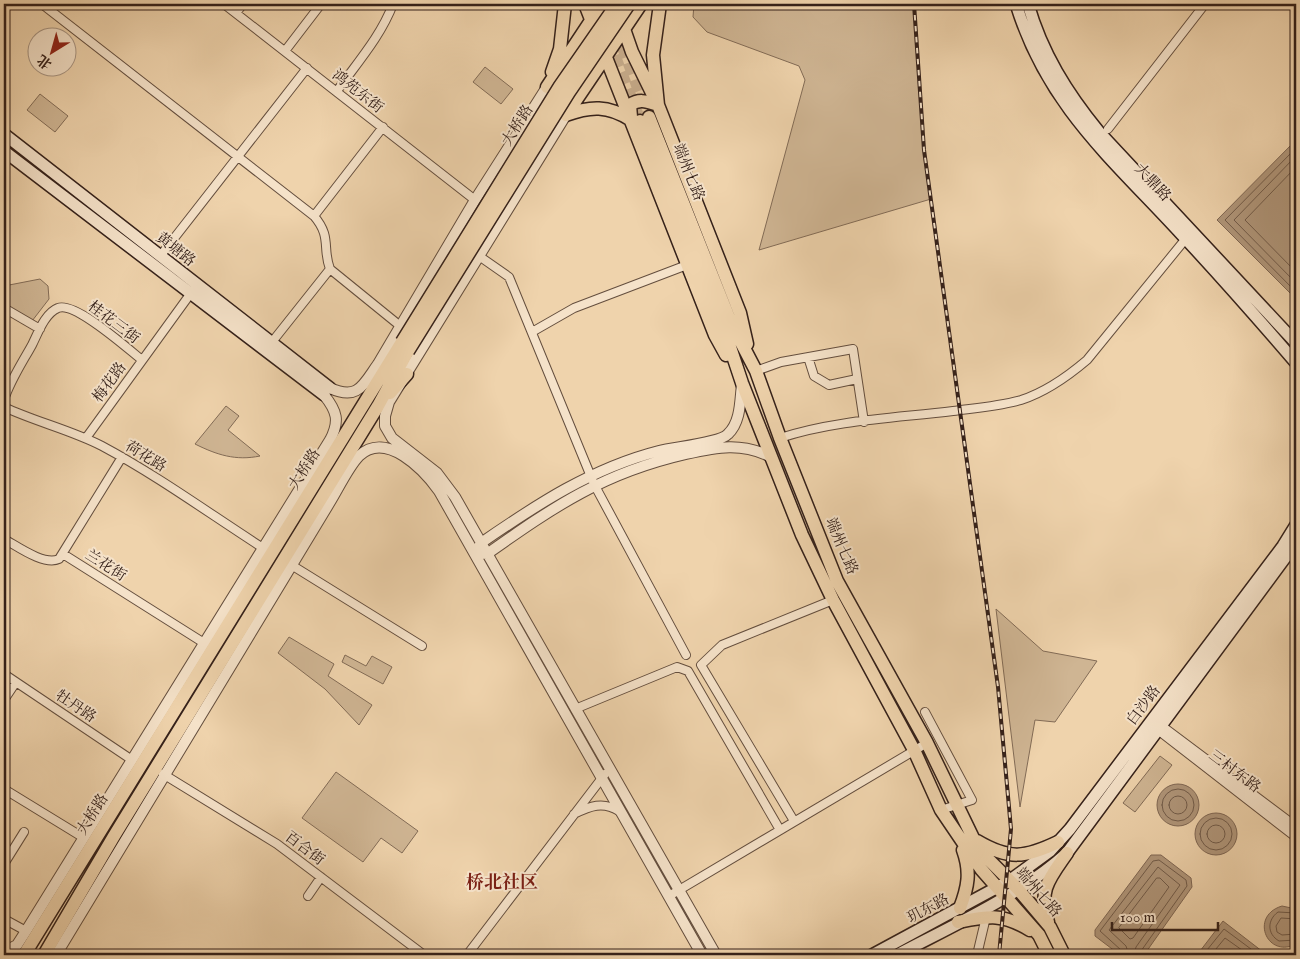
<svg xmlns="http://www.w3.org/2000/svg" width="1300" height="959" font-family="'IM FELL English','Noto Serif SC',serif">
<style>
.green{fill:#cfb593;stroke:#826b56}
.water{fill:#b0967a;stroke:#7f6754}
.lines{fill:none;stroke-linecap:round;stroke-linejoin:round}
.shore{stroke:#725c4a;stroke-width:1}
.primary-tunnel{stroke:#caaf8f;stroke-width:12;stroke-dasharray:12 6;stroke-linecap:butt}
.minor-casing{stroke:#644e3e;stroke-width:10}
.tertiary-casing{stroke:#644e3e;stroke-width:12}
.secondary-casing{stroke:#35211a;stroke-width:14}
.primary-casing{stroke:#35211a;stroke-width:15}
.minor{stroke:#f5e2c9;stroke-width:8}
.tertiary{stroke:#f5e2c9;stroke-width:10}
.secondary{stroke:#f5e2c9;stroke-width:11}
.primary{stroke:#efd3ac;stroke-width:12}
.rail-casing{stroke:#35211a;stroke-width:4}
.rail{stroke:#f5e2c9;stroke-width:2;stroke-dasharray:5.5;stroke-linecap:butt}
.primary-bridge-casing{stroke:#35211a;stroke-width:15;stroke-linecap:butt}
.primary-bridge{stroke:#efd3ac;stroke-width:12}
.labels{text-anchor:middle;stroke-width:4;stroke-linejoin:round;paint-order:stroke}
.street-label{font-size:15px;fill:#35211a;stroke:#f5e2c9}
.quarter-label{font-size:18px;font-weight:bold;fill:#7a1f14;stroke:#f5e2c9}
</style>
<rect width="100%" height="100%" fill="#efd3ac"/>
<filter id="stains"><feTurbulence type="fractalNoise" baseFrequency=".004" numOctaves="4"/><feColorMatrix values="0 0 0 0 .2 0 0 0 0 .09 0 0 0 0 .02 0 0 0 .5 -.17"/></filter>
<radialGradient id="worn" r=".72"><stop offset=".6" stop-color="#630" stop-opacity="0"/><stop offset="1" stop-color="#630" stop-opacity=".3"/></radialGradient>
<!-- green -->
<path class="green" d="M694,4H914L924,150L931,199L759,250L805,80L799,66L707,32L693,17Z
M485,67L513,89L501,104L473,82Z
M40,94L68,116L55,132L27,110Z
M40,279L48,286L49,299L32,321L4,305V286Z
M226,406L239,416L228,430L260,456C236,461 217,455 195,444Z
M996,609L1043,651L1097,661L1055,722L1035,720L1020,807Z
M289,637L334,664L328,676L372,705L359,725L325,689L278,653Z
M345,655L366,666L372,656L392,667L383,684L342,662Z
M1160,756L1172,765L1135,812L1123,803Z
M336,772L418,831L402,853L381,838L363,862L302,818Z"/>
<!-- water -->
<path class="water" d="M1296,140V299L1217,220Z
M1157 805a21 21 0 1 1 42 0a21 21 0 1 1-42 0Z
M1195 834a21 21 0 1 1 42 0a21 21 0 1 1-42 0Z
M1151,855H1161L1191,878L1192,887L1144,955H1120L1095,936V930Z
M1282,906L1296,909V944C1267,959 1249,916 1282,906Z
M1223,921L1267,955H1197Z"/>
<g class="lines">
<!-- shore -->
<path class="shore" d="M1296,148L1225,220L1296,292
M1296,156L1234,220L1296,283
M1296,167L1245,220L1296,272
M1162 805a16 16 0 1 1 32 0a16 16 0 1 1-32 0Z
M1169 805a9 9 0 1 1 18 0a9 9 0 1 1-18 0Z
M1200 834a16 16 0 1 1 32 0a16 16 0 1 1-32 0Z
M1207 834a9 9 0 1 1 18 0a9 9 0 1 1-18 0Z
M1157,878H1160L1169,887L1133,938L1130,939L1119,928Z
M1296,913L1278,912C1267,920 1267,934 1279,941L1296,940
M1296,919L1281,918L1276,926L1277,932L1282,935L1296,934
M1123,955L1121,950L1100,931L1153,861L1159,860L1186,880L1187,886L1141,951V955
M1129,955L1126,946L1109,930L1158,867L1180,885L1136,947L1134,955
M1203,955L1224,929L1259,955
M1211,955L1225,938L1249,955"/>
<!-- primary-tunnel -->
<path class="primary-tunnel" d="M616,29L649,117
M608,39L640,121"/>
<defs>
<path id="minor" d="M42,4L314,216C332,237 322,248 330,269L399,325
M224,4L475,200
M236,13L243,4
M285,51L321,4
M337,91C357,63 381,36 393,4
M1108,129L1205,4
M314,216L383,127
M161,255L307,68
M479,256L509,277L594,484L686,655
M4,308L40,329
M532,332L574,308L687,265
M272,342L330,269
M808,357L814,376L829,385L857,379
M756,371L781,362L853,349L864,422
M4,400C10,381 22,363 32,345C38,333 45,313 58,308C75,301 128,349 142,360
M4,407C36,422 71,430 102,446C158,476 210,514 263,548
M86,438L191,293
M780,438C835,420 896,418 953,411C976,408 1000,406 1021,400C1046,392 1067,377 1087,360L1188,236
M4,539C17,546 44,566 59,559L122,457
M63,554L204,643
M293,566L422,646
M4,674L132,760
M4,700L16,682
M575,709L677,667L688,671L780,830
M925,712L972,800L941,810
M163,774L277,844L424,955
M4,789L84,838
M574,814C590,806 603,801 619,811
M794,821L701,665L722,645L833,600
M4,864L24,832
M308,896L321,877
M669,896L927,743
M4,919L26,931
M467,955L605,774
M977,955L986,917"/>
<path id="tertiary" d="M566,115L389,402L385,416V426L392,438L437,473L455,497L716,955
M742,384C740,400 741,422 728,434C720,443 674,447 659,451C592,468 536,505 481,543L475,553L487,554C555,506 603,473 686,454C717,447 742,442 771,457
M330,388C358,401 363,385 378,364L475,200L547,87
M1155,722L1295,827
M1153,725L1296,836
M4,952L17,945L26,931L330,440C340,421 337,411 324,395
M56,955L330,502C338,489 349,466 359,456C386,430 424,470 439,491L702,955"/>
<path id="secondary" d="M1016,4C1048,108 1115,161 1185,238C1223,279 1260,321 1296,363
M1028,4C1042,53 1067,93 1099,132L1296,343
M4,134L330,388
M4,151L324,395
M872,955L1009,881L1050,851L1070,829L1283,546L1296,525
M897,955C952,926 1021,895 1067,853L1296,543"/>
<path id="primary" d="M585,4L715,335L726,355
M617,9L632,52L658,105L740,313L747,344
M552,72L560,49L565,4
M547,87L602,4
M566,115L641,4
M566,115C590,106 608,105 631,120
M631,117L630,105C640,98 648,102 658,105L653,55L660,4
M649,117L731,323L756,371L780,438L837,581L927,743L974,840L985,856L1018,889L1050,927L1064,955
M640,121L724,329L742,383L802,535L833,600L914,750L941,810L981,869L1039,935L1049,955
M390,393L407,374
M977,841C1009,860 1025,858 1058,842
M960,908C968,887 971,872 963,850
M958,922C989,916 1002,913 1030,930
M1048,922C1038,890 1049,879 1067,853
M24,955L402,342
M44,955L114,836L378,406L408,351"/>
</defs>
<!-- minor casing -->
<use href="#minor" class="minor-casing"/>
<!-- tertiary casing -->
<use href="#tertiary" class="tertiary-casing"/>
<!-- secondary casing -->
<use href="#secondary" class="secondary-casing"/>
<!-- primary casing -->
<use href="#primary" class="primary-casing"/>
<!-- minor -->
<use href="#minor" class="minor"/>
<!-- tertiary -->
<use href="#tertiary" class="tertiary"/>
<!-- secondary -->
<use href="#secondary" class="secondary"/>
<!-- primary -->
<use href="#primary" class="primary"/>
<defs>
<path id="rail" d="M914,4L924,150L998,687L1011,829L999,955"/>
</defs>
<!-- rail casing -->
<use href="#rail" class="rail-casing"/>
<!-- rail -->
<use href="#rail" class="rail"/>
<defs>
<path id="primary-bridge" d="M402,342L560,86L617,4
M408,351L569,92L629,4"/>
</defs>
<!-- primary-bridge casing -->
<use href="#primary-bridge" class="primary-bridge-casing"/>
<!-- primary-bridge -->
<use href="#primary-bridge" class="primary-bridge"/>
</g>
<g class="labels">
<!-- street labels -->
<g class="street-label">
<text transform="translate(358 91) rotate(38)" y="5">鸿苑东街</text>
<text transform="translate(517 125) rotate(-58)" y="5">大桥路</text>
<text transform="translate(689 172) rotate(68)" y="5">端州七路</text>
<text transform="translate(1153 182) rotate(47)" y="5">大鼎路</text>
<text transform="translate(176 249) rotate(38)" y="5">黄塘路</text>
<text transform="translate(114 322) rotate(37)" y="5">桂花三街</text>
<text transform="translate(109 382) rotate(-54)" y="5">梅花路</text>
<text transform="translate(146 456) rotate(31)" y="5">荷花路</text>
<text transform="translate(304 469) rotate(-58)" y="5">大桥路</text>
<text transform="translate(842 546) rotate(67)" y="5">端州七路</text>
<text transform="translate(106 565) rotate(32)" y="5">兰花街</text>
<text transform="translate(1143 705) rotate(-53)" y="5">白沙路</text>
<text transform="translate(76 706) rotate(34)" y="5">牡丹路</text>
<text transform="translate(1235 771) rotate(37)" y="5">三村东路</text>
<text transform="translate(92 814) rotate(-58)" y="5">大桥路</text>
<text transform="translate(305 848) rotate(37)" y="5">百合街</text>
<text transform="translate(1039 892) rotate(49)" y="5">端州七路</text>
<text transform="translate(928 908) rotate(-28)" y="5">玑东路</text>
</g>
<!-- quarter labels -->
<g class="quarter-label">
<text x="502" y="888">桥北社区</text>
</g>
</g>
<!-- margin -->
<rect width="1300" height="959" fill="none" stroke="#efd3ac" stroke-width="20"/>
<rect x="5" y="5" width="1290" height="949" fill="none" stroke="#35211a" stroke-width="2.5"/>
<rect x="10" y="10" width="1280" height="939" fill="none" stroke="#35211a"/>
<!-- north arrow -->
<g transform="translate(52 52) rotate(217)"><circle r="24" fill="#f5e2c9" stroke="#a89583"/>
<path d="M0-4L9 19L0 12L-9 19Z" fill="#8f2418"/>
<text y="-8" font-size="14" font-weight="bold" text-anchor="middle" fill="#35211a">北</text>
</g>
<!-- scale -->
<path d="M1112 922v8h106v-8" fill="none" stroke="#35211a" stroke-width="2.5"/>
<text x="1120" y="922" font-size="15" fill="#35211a" stroke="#f5e2c9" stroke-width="4" paint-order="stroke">100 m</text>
<rect width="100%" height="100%" filter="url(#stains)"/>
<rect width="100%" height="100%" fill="url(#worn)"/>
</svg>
